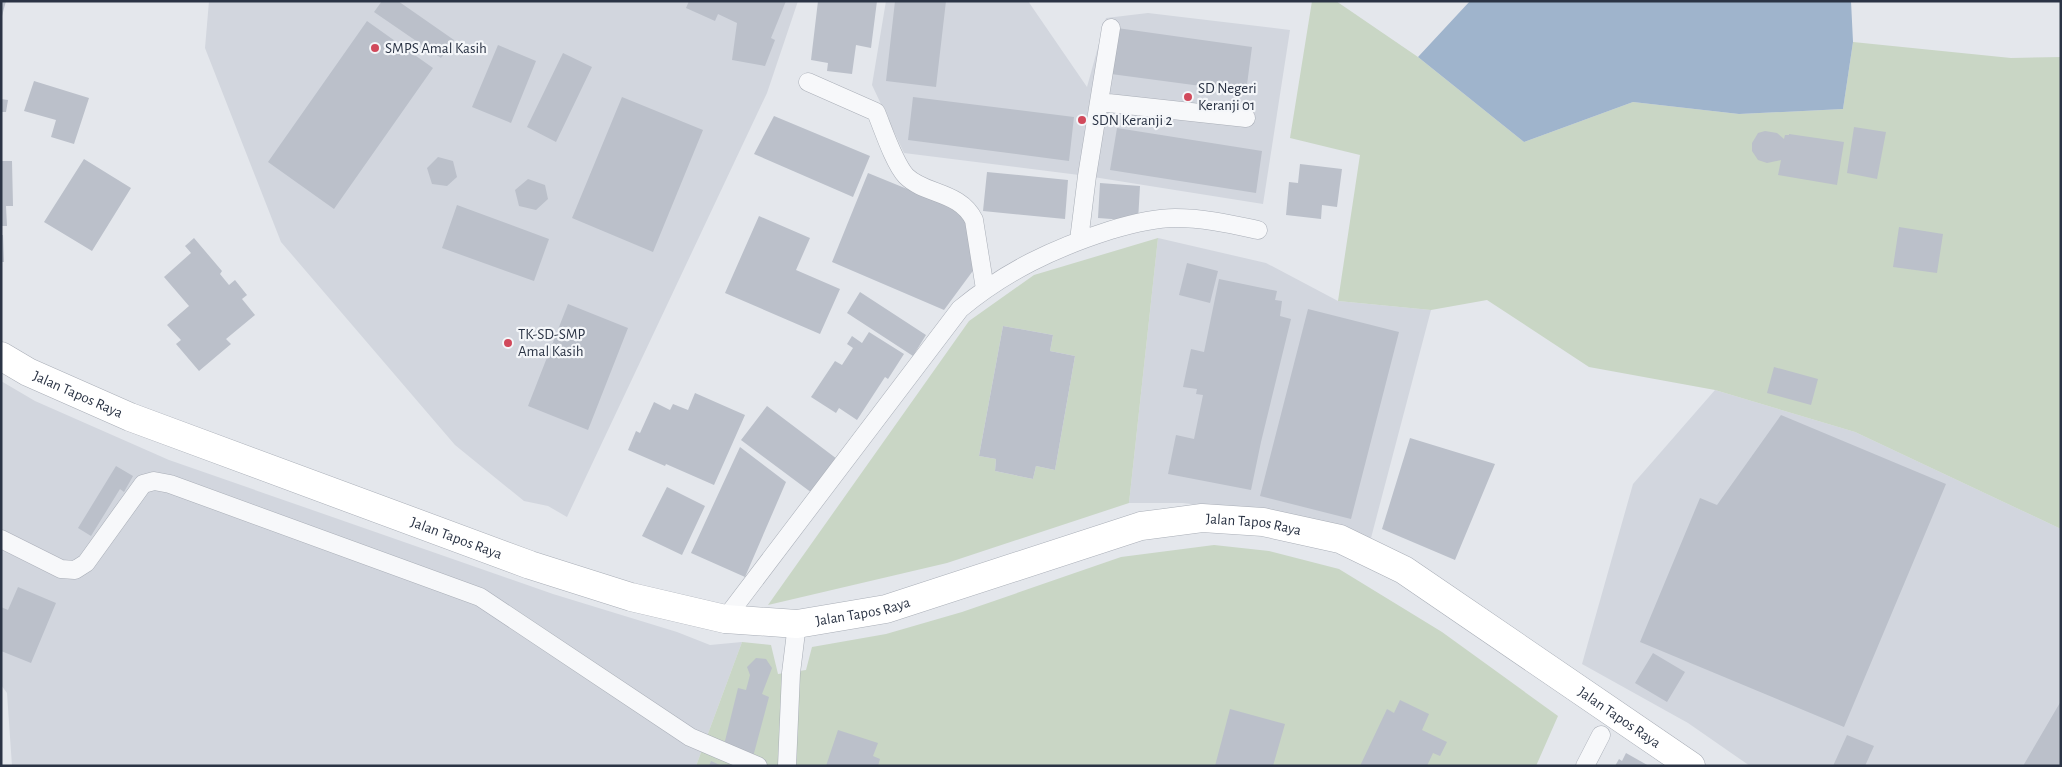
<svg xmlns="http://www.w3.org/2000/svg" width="2062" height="767" font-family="'Alegreya Sans',sans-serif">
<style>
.built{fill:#d2d6de}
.green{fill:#c9d6c5;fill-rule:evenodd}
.water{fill:#9fb4cc}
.building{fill:#bbc0ca}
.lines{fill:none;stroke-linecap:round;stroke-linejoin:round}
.lane-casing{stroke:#a9aeb7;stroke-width:19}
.secondary-casing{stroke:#a9aeb7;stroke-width:29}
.lane{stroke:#f7f8fa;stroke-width:18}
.secondary{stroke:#fff;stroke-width:28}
.poi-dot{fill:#d1495b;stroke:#f4f6f9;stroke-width:2}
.labels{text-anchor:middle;stroke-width:4.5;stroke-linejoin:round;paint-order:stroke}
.poi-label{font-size:15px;fill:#2b3445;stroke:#f4f6f9;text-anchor:start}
.street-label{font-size:15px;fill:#2b3445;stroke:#f4f6f9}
</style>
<rect width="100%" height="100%" fill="#e4e7ec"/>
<!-- built -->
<path class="built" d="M209,1H798L767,93L567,517L548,506L524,501L455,445L281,242L205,48Z
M886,1H1028L1087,87L1106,18L1148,13L1290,30L1263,204L1087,176L904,153L872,85Z
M1158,238L1266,263L1338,301L1431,310L1371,538L1318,520L1183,503H1129Z
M1,381L35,401L169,460L553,594L677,632L710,645L742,642L696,766H12L7,693L1,685Z
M1715,390L1855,432L2061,529V766H1750L1688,723L1582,664L1633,484Z"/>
<!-- green -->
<path class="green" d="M1312,1H1336L1418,57L1524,142L1633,102L1739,114L1843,109L1853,42L2011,58L2061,57V529L1855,432L1715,390L1589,367L1487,300L1431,310L1338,301L1360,155L1290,138Z
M1158,238L1129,503L947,563L768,605L969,321L1034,275ZM1003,326L1053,335L1050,351L1075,356L1055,470L1036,466L1033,479L995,471L996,459L979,456Z
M1214,545L1269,551L1339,569L1442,632L1558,716L1536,766H696L742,642L771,645L778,674L806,670L812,647L886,634L962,612L1121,557Z"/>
<!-- water -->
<path class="water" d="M1470,1H1851L1853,42L1843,109L1739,114L1633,102L1524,142L1418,57Z"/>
<!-- building -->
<path class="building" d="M1,1H6L2,16H1Z
M382,1H398L454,40L441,58L374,12Z
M689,1H786L771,38L775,40L765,66L732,60L737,23L718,14L715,21L686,8Z
M818,1H877L871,48L856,45L852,74L827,71L828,63L811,60Z
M895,1H946L936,87L886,81Z
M367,21L433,68L334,209L268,162Z
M1117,28L1252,47L1246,92L1111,74Z
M498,45L536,61L511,123L472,107Z
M563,53L592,67L556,142L527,127Z
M34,81L89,98L74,144L51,137L56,120L24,111Z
M622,97L703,130L653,252L572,218Z
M913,97L1074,117L1069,161L908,140Z
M1,99L8,100L6,112H1Z
M774,116L870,156L853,197L754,154Z
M1854,127L1886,132L1877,179L1847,173Z
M1117,128L1262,151L1256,193L1110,170Z
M1765,131L1777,133L1784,139L1785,135H1789V134L1844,142L1837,185L1778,175L1781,160L1767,163L1758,160L1752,151V143L1758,133Z
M438,157L453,161L457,177L447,186L432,184L427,168Z
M84,159L131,188L92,251L44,222Z
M1,161H12L13,206H6L7,226H1Z
M1300,164L1342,169L1337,207L1322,205L1321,219L1286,215L1289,182L1298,183Z
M987,172L1068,180L1065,219L983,211Z
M868,173L966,213L975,268L944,310L832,262Z
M528,179L545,185L548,199L536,210L519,206L515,190Z
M1100,183L1140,186L1138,221L1098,218Z
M457,205L549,239L534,281L442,248Z
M759,216L810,238L796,270L840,289L820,334L725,293Z
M1899,227L1943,234L1937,273L1893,267Z
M1,235H3L4,262H1Z
M194,238L222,271L220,274L229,285L235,280L247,295L242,299L255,315L226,339L231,344L199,371L176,344L181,340L167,325L189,306L164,277L191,253L185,246Z
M1187,263L1218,271L1210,303L1179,295Z
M1219,279L1277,291L1275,300L1282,301L1280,316L1291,319L1261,442L1251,490L1168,474L1176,435L1194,439L1203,395L1196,394L1197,389L1183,387L1191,349L1204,352Z
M860,292L926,335L913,356L847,313Z
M568,304L628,328L588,430L528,406Z
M1308,309L1399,332L1351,519L1260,496Z
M1003,326L1053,335L1050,351L1075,356L1055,470L1036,466L1033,479L995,471L996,459L979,456Z
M869,332L904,354L888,379L885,377L857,420L839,408L836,413L811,397L835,361L842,365L853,348L847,344L852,336L862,343Z
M1774,367L1818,379L1811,405L1767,393Z
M695,393L745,415L714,485L666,464L665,466L628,450L636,431L640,433L654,402L670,410L673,404L688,410Z
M767,406L837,459L812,493L741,440Z
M1781,415L1946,484L1844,727L1640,642L1700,498L1717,505Z
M1410,438L1495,464L1455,560L1382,529Z
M740,447L786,482L745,577L691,553Z
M116,466L133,476L124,492L120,489L91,536L78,528Z
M667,487L705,506L682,555L642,536Z
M18,587L56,603L31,663L1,651V607L8,610Z
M1653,653L1685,672L1667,702L1635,683Z
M756,658L766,659L772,668L762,694L769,697L753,757L723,749L738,688L746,690L750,675L747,667Z
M1400,700L1429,714L1422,730L1447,742L1440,756L1433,753L1427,766H1360L1387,709L1394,713Z
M2061,701V766H2023Z
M1230,709L1285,724L1273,766H1215Z
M838,730L878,743L873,756L880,759L878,766H826Z
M1847,735L1874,746L1865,766H1833Z
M1626,753L1649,766H1615L1619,759L1622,761Z
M711,761L722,766H709Z"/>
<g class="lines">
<defs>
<path id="lane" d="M808,82L876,112C883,129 894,163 906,176C925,195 960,191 974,220L985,289
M1099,102L1246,118
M1079,240L1087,176L1111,28
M1,539L61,569L75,570L86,563L143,484L154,481L170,484L480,597L690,737L758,766
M725,619L960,309C1006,271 1054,248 1111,230C1131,224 1154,218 1175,218C1204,218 1230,224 1258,230
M787,766L791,673L797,624
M1585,766L1601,735"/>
<g id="secondary">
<path id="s1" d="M1,356L28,372L130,417L530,565L631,597L725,619L797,624L886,609L1141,526L1202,518L1263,522L1340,539L1404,570L1691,766"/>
</g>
</defs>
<!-- lane casing -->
<use href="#lane" class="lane-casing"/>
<!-- secondary casing -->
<use href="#secondary" class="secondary-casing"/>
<!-- lane -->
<use href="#lane" class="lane"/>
<!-- secondary -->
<use href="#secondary" class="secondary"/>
</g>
<!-- markers -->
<g class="poi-dot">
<circle cx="375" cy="48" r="5"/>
<circle cx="1188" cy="97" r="5"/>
<circle cx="1082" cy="120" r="5"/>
<circle cx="508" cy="343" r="5"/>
</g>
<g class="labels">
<!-- poi labels -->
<g class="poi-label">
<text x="385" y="53">SMPS Amal Kasih</text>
<text x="1198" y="93">SD Negeri<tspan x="1198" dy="17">Keranji 01</tspan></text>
<text x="1092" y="125">SDN Keranji 2</text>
<text x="518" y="339">TK-SD-SMP<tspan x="518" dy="17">Amal Kasih</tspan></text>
</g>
<!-- street labels -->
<g class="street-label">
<text dy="5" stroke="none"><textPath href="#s1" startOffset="86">Jalan Tapos Raya</textPath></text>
<text dy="5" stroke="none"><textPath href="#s1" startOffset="1316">Jalan Tapos Raya</textPath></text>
<text dy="5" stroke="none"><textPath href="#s1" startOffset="491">Jalan Tapos Raya</textPath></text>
<text dy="5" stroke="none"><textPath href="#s1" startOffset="911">Jalan Tapos Raya</textPath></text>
<text dy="5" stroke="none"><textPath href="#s1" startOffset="1736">Jalan Tapos Raya</textPath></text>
</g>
</g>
<!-- border -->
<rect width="2062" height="767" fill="none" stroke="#2b3445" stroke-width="5"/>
</svg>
